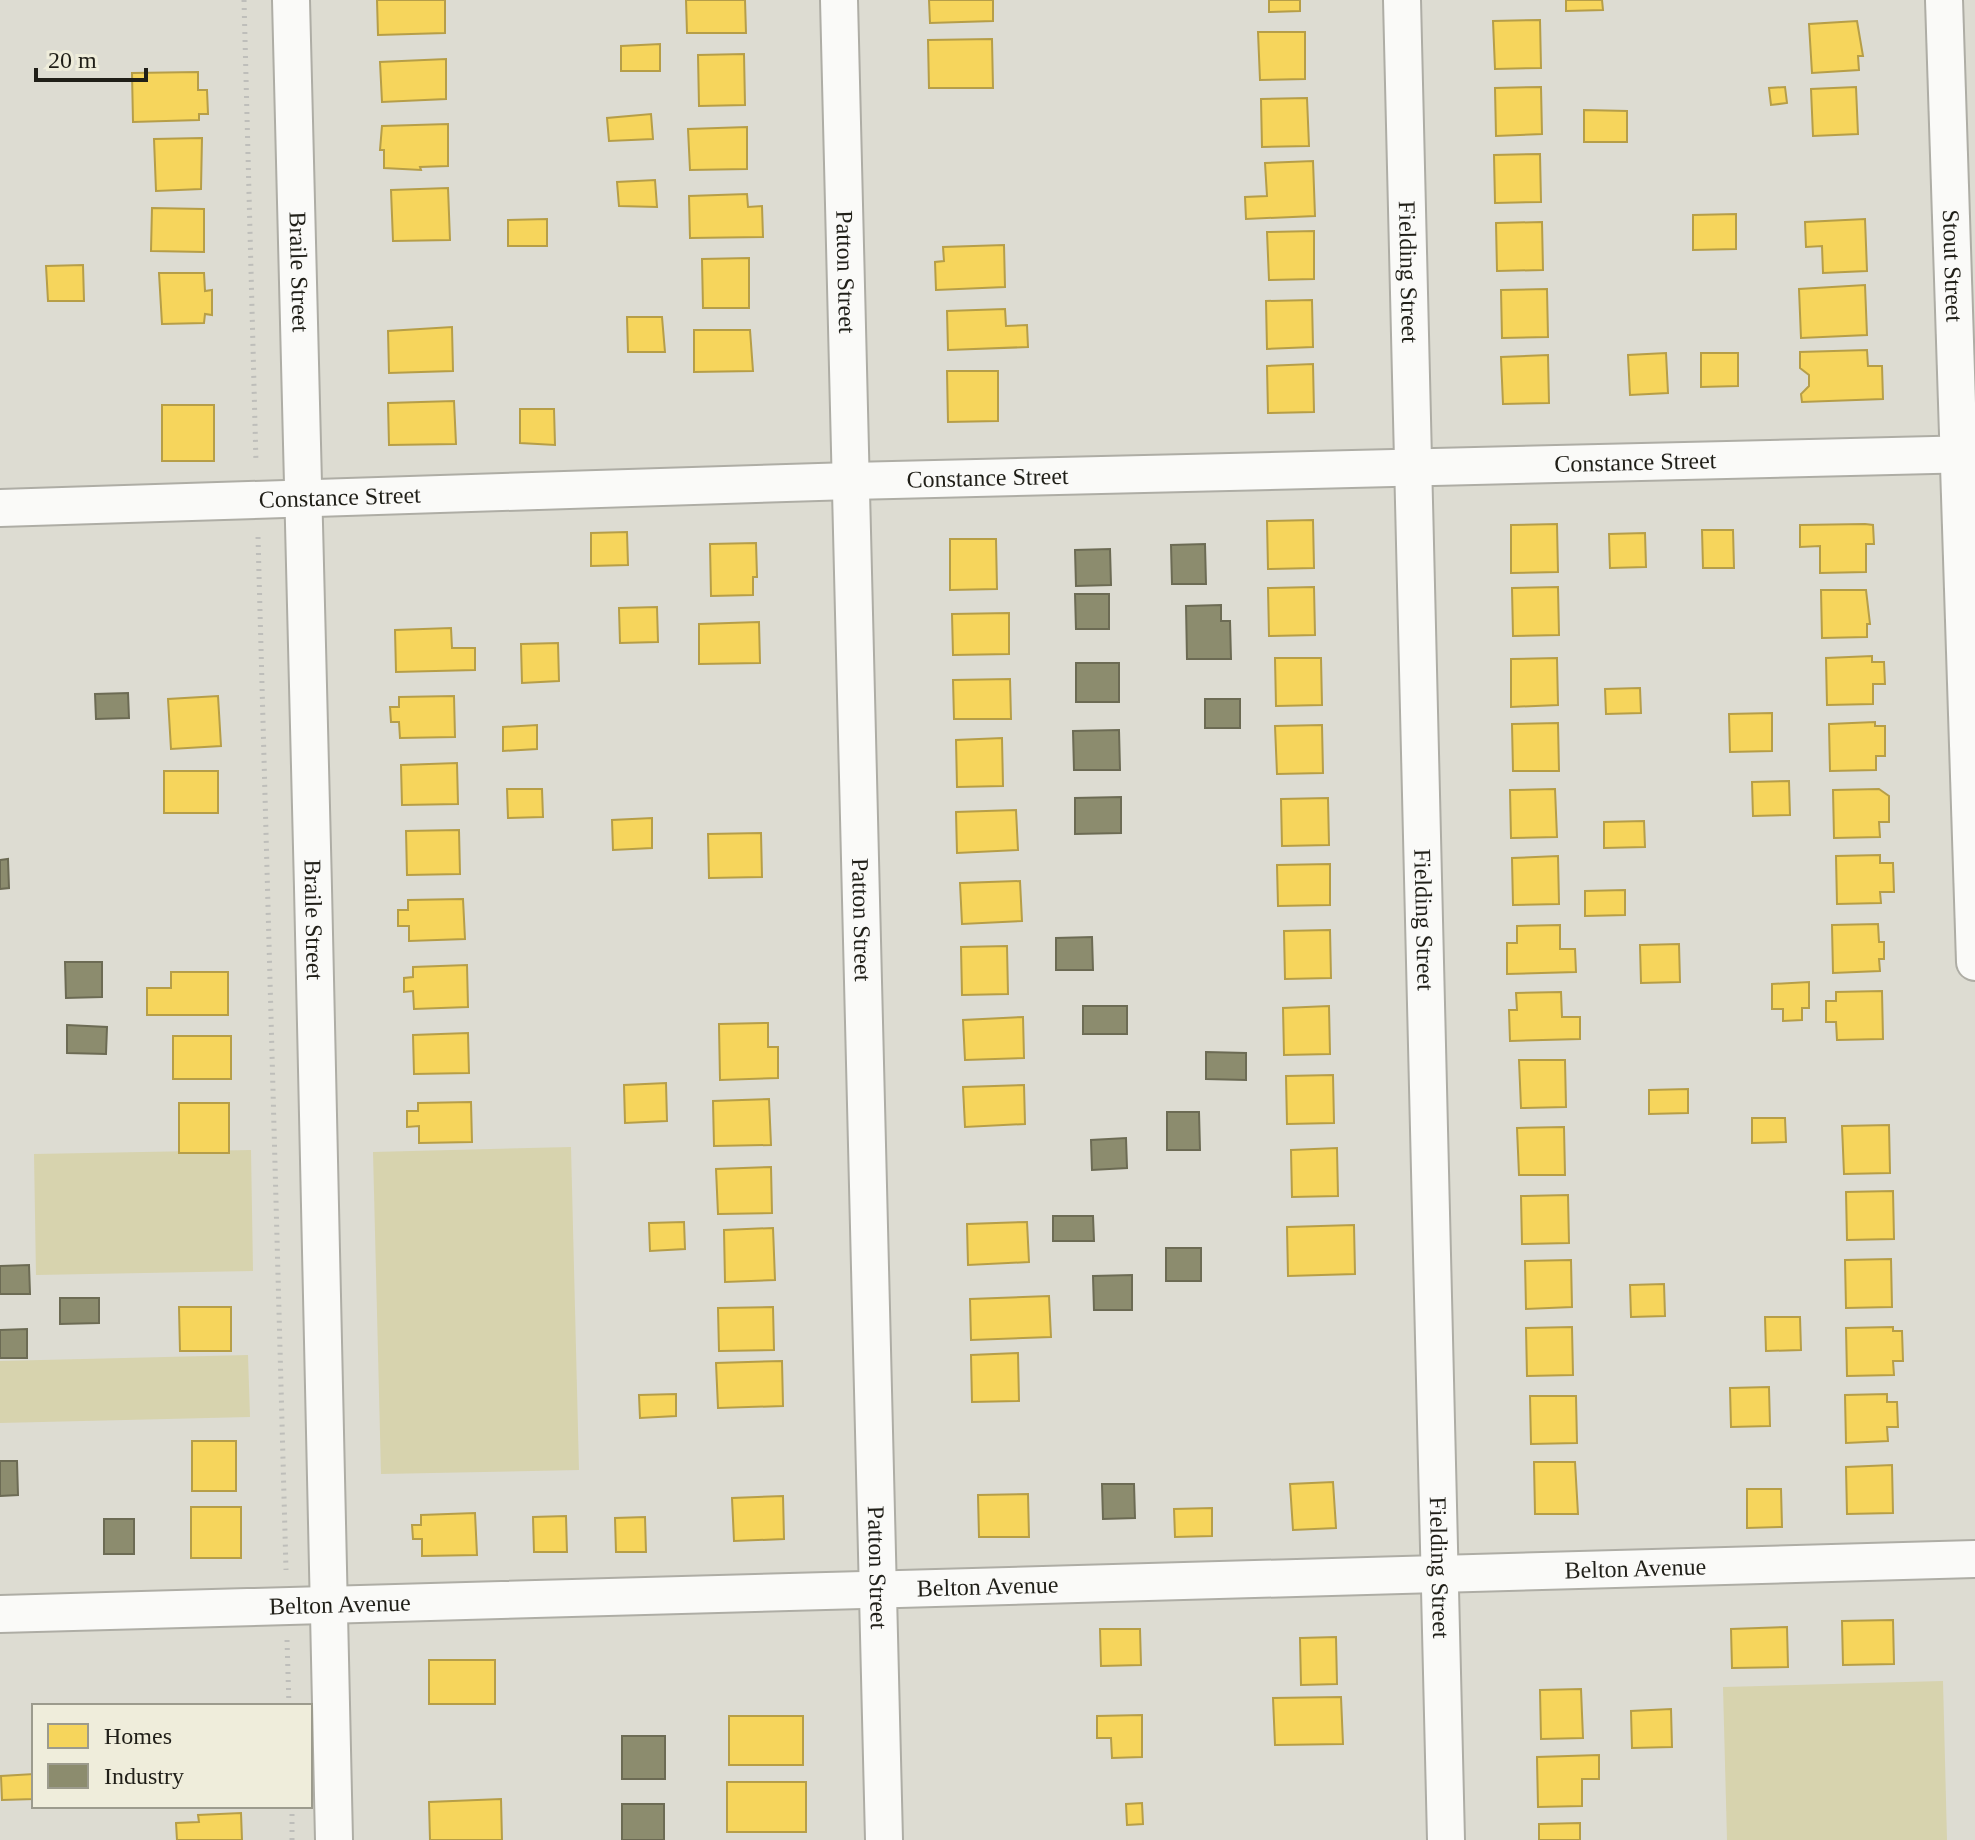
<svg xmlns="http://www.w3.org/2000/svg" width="1975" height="1840" font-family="Georgia,serif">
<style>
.green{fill:#d7d3ae}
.homes{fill:#f6d55c;stroke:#b69e48;stroke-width:2}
.industry{fill:#8c8c6e;stroke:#6c6b54;stroke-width:2}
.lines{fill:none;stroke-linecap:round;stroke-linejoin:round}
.minor-casing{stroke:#aeada5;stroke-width:40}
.path{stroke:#bebeba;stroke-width:5;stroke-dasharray:2 6;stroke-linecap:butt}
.minor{stroke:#fafaf8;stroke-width:36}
.labels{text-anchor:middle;stroke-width:8;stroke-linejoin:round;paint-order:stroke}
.street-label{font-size:24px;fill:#201f18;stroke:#efeddb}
</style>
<rect width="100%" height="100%" fill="#dddcd2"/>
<!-- green -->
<path class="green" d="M571,1147L579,1470L381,1474L373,1152Z
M251,1150L253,1271L36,1275L34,1154Z
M248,1355L250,1417L0,1423V1361Z
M1943,1681L1947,1840H1727L1723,1687Z"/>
<!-- homes -->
<path class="homes" d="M377,0H445V33L378,35Z
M686,0H745L746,33H687Z
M929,0H993V21L930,23Z
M1269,0H1300V11L1269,12Z
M1566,0H1602L1603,10L1566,11Z
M1540,20L1541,68L1495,69L1493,21Z
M1857,21L1863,56H1858L1859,70L1812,73L1809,24Z
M1258,32H1305V79L1260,80Z
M992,39L993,88H929L928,40Z
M660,44V71H621V46Z
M744,54L745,105L699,106L698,55Z
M446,59V99L382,102L380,62Z
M198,72V90H207L208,114H199V120L133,122L132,73Z
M1541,87L1542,134L1496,136L1495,88Z
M1785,87L1787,103L1771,105L1769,88Z
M1856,87L1858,134L1813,136L1811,89Z
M1307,98L1309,146L1262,147L1261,99Z
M1584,110L1627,111V142H1584Z
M651,114L653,139L609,141L607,118Z
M448,124V166L420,167L421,170L384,168V150H380L382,126Z
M747,127V169L690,170L688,129Z
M202,138L201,189L156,191L154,139Z
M1540,154L1541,202L1495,203L1494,155Z
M1313,161L1315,216L1246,219L1245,197L1267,196L1265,163Z
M655,180L657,207L619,206L617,182Z
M448,188L450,240L393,241L391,190Z
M747,194L748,207L762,206L763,237L690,238L689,196Z
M152,208L204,209V252L151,251Z
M1736,214V249L1693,250V215Z
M547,219V246H508V220Z
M1865,219L1867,271L1823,273L1822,246L1806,247L1805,222Z
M1542,222L1543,270L1497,271L1496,223Z
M1314,231V279L1269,280L1267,232Z
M1004,245L1005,287L936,290L935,262L944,261L943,247Z
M749,258V308H703L702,259Z
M83,265L84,301H48L46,266Z
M159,273H204L205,291L212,290V315L205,314L204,323L162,324Z
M1865,285L1867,335L1801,338L1799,289Z
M1547,289L1548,337L1502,338L1501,290Z
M1312,300L1313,347L1267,349L1266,301Z
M1005,309L1006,326L1027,325L1028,347L948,350L947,311Z
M627,317H662L665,352H628Z
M452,327L453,371L389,373L388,331Z
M694,330H750L753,371L694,372Z
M1867,350L1868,366H1882L1883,399L1802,402L1801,394L1809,386V375L1800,368V352Z
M1666,353L1668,393L1630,395L1628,355Z
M1701,353H1738V386L1701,387Z
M1548,355L1549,403L1503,404L1501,357Z
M1313,364L1314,412L1268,413L1267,366Z
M947,371H998V421L948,422Z
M454,401L456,444L389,445L388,403Z
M162,405H214V461H162Z
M520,409H554L555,445L520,443Z
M1313,520L1314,568L1268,569L1267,521Z
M1557,524L1558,572L1511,573V525Z
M1865,524L1873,525L1874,544H1866V572L1820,573V546L1800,547V525Z
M1702,530H1733L1734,568H1703Z
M627,532L628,565L591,566V533Z
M1645,533L1646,567L1610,568L1609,534Z
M950,539H996L997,589L950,590Z
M756,543L757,577H753V595L711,596L710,544Z
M1314,587L1315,635L1269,636L1268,588Z
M1558,587L1559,635L1513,636L1512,588Z
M1821,590H1866L1870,624H1867V637L1822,638Z
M657,607L658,642L620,643L619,608Z
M1009,613V654L953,655L952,614Z
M759,622L760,663L699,664V624Z
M451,628L452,648H475V670L396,672L395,630Z
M558,643L559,681L522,683L521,644Z
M1872,656V662H1884L1885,684H1873V704L1827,705L1826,658Z
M1275,658H1321L1322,705L1276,706Z
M1557,658L1558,705L1511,707V659Z
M1010,679L1011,719H954L953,680Z
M1640,688L1641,713L1606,714L1605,689Z
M218,696L221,746L171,749L168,699Z
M454,696L455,737L400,738L399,722H391L390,707H399V697Z
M1772,713V751L1730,752L1729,714Z
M1875,722V726H1885V756H1876V770L1830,771L1829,724Z
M1558,723L1559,771H1513L1512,724Z
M537,725V749L503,751V727Z
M1322,725L1323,773L1277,774L1275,726Z
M1002,738L1003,786L957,787L956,740Z
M457,763L458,804L402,805L401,765Z
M164,771H218V813H164Z
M1789,781L1790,815L1753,816L1752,782Z
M507,789H542L543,817L508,818Z
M1555,789L1557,837L1511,838L1510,790Z
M1879,789L1889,796V822H1879L1880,837L1834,838L1833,790Z
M1328,798L1329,845L1282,846L1281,799Z
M1016,810L1018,850L957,853L956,812Z
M652,818V848L613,850L612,820Z
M1644,821L1645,847L1604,848V822Z
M459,830L460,874L407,875L406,831Z
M761,833L762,877L709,878L708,834Z
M1880,855V863H1893L1894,892H1880L1881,903L1837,904L1836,856Z
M1558,856L1559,904L1513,905L1512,858Z
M1330,864V905L1278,906L1277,865Z
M1020,881L1022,921L962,924L960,883Z
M1625,890V915L1585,916V891Z
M463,899L465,939L409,941V926H398V910H408V900Z
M1878,924L1879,942H1884V959H1879L1880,971L1833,973L1832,925Z
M1560,925V949H1575L1576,972L1507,974V943H1517V926Z
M1330,930L1331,978L1285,979L1284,931Z
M1679,944L1680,982L1641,983L1640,945Z
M1007,946L1008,994L962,995L961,947Z
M467,965L468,1007L414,1009L413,991L404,992V978L413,977V967Z
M171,972H228V1015H147V988H171Z
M1809,982V1008H1802V1020L1783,1021V1009H1772V984Z
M1882,991L1883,1039L1837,1040L1836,1022H1826V1001H1836V992Z
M1561,992L1562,1017H1580V1039L1510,1041L1509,1010H1517L1516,993Z
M1329,1006L1330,1054L1284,1055L1283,1008Z
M1023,1017L1024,1058L965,1060L963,1020Z
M768,1023V1047H778V1078L720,1080L719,1024Z
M468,1033L469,1073L414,1074L413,1035Z
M173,1036H231V1079H173Z
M1519,1060H1565L1566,1107L1521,1108Z
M1333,1075L1334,1123L1287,1124L1286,1076Z
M666,1083L667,1121L625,1123L624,1085Z
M1024,1085L1025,1124L965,1127L963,1087Z
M1688,1089V1113L1649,1114V1090Z
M769,1099L771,1145L714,1146L713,1101Z
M471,1102L472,1142L419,1143V1126L407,1127V1111H418V1103Z
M179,1103H229V1153H179Z
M1752,1118H1785L1786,1142L1752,1143Z
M1889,1125L1890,1173L1844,1174L1842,1126Z
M1564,1127L1565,1175H1519L1517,1128Z
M1337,1148L1338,1196L1292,1197L1291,1150Z
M771,1167L772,1213L718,1214L716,1169Z
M1893,1191L1894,1239L1847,1240L1846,1192Z
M1568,1195L1569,1243L1522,1244L1521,1196Z
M684,1222L685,1249L650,1251L649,1223Z
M1027,1222L1029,1262L968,1265L967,1224Z
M1354,1225L1355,1274L1288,1276L1287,1227Z
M773,1228L775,1280L725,1282L724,1230Z
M1891,1259L1892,1307L1846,1308L1845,1260Z
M1571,1260L1572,1307L1526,1309L1525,1261Z
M1664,1284L1665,1316L1631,1317L1630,1285Z
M1049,1296L1051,1337L971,1340L970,1299Z
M179,1307H231V1351H180Z
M773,1307L774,1350L719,1351L718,1308Z
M1765,1317H1800L1801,1350L1766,1351Z
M1572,1327L1573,1375L1527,1376L1526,1328Z
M1893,1327V1331H1902L1903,1361H1893L1894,1375L1847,1376L1846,1328Z
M1018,1353L1019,1401L972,1402L971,1355Z
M782,1361L783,1406L718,1408L716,1363Z
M1769,1387L1770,1426L1731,1427L1730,1388Z
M676,1394V1416L640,1418L639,1395Z
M1887,1394V1402H1897L1898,1427H1887L1888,1441L1846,1443L1845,1395Z
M1530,1396H1576L1577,1443L1531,1444Z
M192,1441H236V1491H192Z
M1534,1462H1575L1578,1514H1535Z
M1892,1465L1893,1513L1847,1514L1846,1467Z
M1333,1482L1336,1528L1293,1530L1290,1484Z
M1747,1489H1781L1782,1527L1747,1528Z
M1028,1494L1029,1537H979L978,1495Z
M783,1496L784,1539L734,1541L732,1498Z
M191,1507H241V1558H191Z
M1212,1508V1536L1175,1537L1174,1509Z
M475,1513L477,1555L422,1556V1539H413L412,1525H421V1515Z
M566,1516L567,1552H534L533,1517Z
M645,1517L646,1552H616L615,1518Z
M1893,1620L1894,1664L1843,1665L1842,1621Z
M1787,1627L1788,1667L1732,1668L1731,1629Z
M1100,1629H1140L1141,1665L1101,1666Z
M1336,1637L1337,1684L1301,1685L1300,1638Z
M429,1660H495V1704H429Z
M1581,1689L1583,1738L1541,1739L1540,1690Z
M1341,1697L1343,1744L1275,1745L1273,1698Z
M1671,1709L1672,1747L1632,1748L1631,1711Z
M1142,1715V1757L1112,1758L1111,1738H1097V1716Z
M729,1716H803V1765H729Z
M1599,1755V1779H1582V1806L1538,1807L1537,1757Z
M34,1774V1799L2,1800L1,1776Z
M727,1782H806V1832H727Z
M501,1799L502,1840H430L429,1802Z
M1142,1803L1143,1824L1127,1825L1126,1804Z
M241,1813L242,1840H177L176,1823L199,1822L198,1815Z
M1580,1823V1840H1539V1824Z"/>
<!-- industry -->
<path class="industry" d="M1205,544L1206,584H1172L1171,545Z
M1110,549L1111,585L1076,586L1075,550Z
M1075,594H1109V629H1076Z
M1221,605V621H1230L1231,659H1187L1186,606Z
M1076,663H1119V702H1076Z
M128,693L129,718L96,719L95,694Z
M1205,699H1240V728H1205Z
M1119,730L1120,770H1074L1073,731Z
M1121,797V833L1075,834V798Z
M8,859L9,888L0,889V860Z
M1092,937L1093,970H1056V938Z
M65,962H102V997L66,998Z
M1083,1006H1127V1034H1083Z
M67,1025L107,1027L106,1054L67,1053Z
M1206,1052L1246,1053V1080L1206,1079Z
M1167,1112H1199L1200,1150H1167Z
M1126,1138L1127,1168L1092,1170L1091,1140Z
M1053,1216H1093L1094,1241H1053Z
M1166,1248H1201V1281H1166Z
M29,1265L30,1294H0V1266Z
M1132,1275V1310H1094L1093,1276Z
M60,1298H99V1323L60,1324Z
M27,1329V1358H0V1330Z
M0,1461H17L18,1495L0,1496Z
M1102,1484H1134L1135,1518L1103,1519Z
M104,1519H134V1554H104Z
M622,1736H665V1779H622Z
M622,1804H664V1840H622Z"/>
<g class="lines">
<defs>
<g id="minor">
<path id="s1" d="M291,0C311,613 317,1227 334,1840"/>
<path id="s2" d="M839,0L884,1840"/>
<path id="s3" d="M1402,0L1446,1840"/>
<path id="s4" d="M1944,0L1975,962"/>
<path id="s5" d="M0,508L851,481L1975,454"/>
<path id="s6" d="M0,1614L1975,1559"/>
</g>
</defs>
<!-- minor casing -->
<use href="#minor" class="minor-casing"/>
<!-- path -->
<path class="path" d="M244,0L256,463
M258,537L286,1570
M287,1640L289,1706
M292,1806V1840"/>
<!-- minor -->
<use href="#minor" class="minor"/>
</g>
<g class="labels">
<!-- street labels -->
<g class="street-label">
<text dy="8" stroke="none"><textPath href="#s4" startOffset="266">Stout Street</textPath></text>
<text dy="8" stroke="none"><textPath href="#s1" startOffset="272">Braile Street</textPath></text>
<text dy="8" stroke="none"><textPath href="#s2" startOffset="272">Patton Street</textPath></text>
<text dy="8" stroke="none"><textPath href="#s3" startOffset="272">Fielding Street</textPath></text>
<text dy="8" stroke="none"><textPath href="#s5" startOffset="1636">Constance Street</textPath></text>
<text dy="8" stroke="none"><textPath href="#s5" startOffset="988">Constance Street</textPath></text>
<text dy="8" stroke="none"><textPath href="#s5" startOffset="340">Constance Street</textPath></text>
<text dy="8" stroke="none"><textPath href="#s1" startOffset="920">Braile Street</textPath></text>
<text dy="8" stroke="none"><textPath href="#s2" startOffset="920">Patton Street</textPath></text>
<text dy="8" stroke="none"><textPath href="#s3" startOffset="920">Fielding Street</textPath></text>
<text dy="8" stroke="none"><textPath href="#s2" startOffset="1568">Patton Street</textPath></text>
<text dy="8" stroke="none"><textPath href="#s3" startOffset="1568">Fielding Street</textPath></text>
<text dy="8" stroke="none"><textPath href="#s6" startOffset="1636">Belton Avenue</textPath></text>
<text dy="8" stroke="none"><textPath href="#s6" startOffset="988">Belton Avenue</textPath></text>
<text dy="8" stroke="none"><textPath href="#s6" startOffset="340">Belton Avenue</textPath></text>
</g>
</g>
<!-- legend -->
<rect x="32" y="1704" width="280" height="104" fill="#efeddb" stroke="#9c9b8d" stroke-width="2"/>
<rect x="48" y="1724" width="40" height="24" fill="#f6d55c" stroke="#9c9b8d" stroke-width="2"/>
<text x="104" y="1744" font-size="24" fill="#201f18">Homes</text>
<rect x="48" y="1764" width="40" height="24" fill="#8c8c6e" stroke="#9c9b8d" stroke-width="2"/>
<text x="104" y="1784" font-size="24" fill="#201f18">Industry</text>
<!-- scale -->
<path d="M36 68v12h110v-12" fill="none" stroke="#201f18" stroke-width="4"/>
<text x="48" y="68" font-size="24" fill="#201f18" stroke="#efeddb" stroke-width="6" paint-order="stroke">20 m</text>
</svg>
